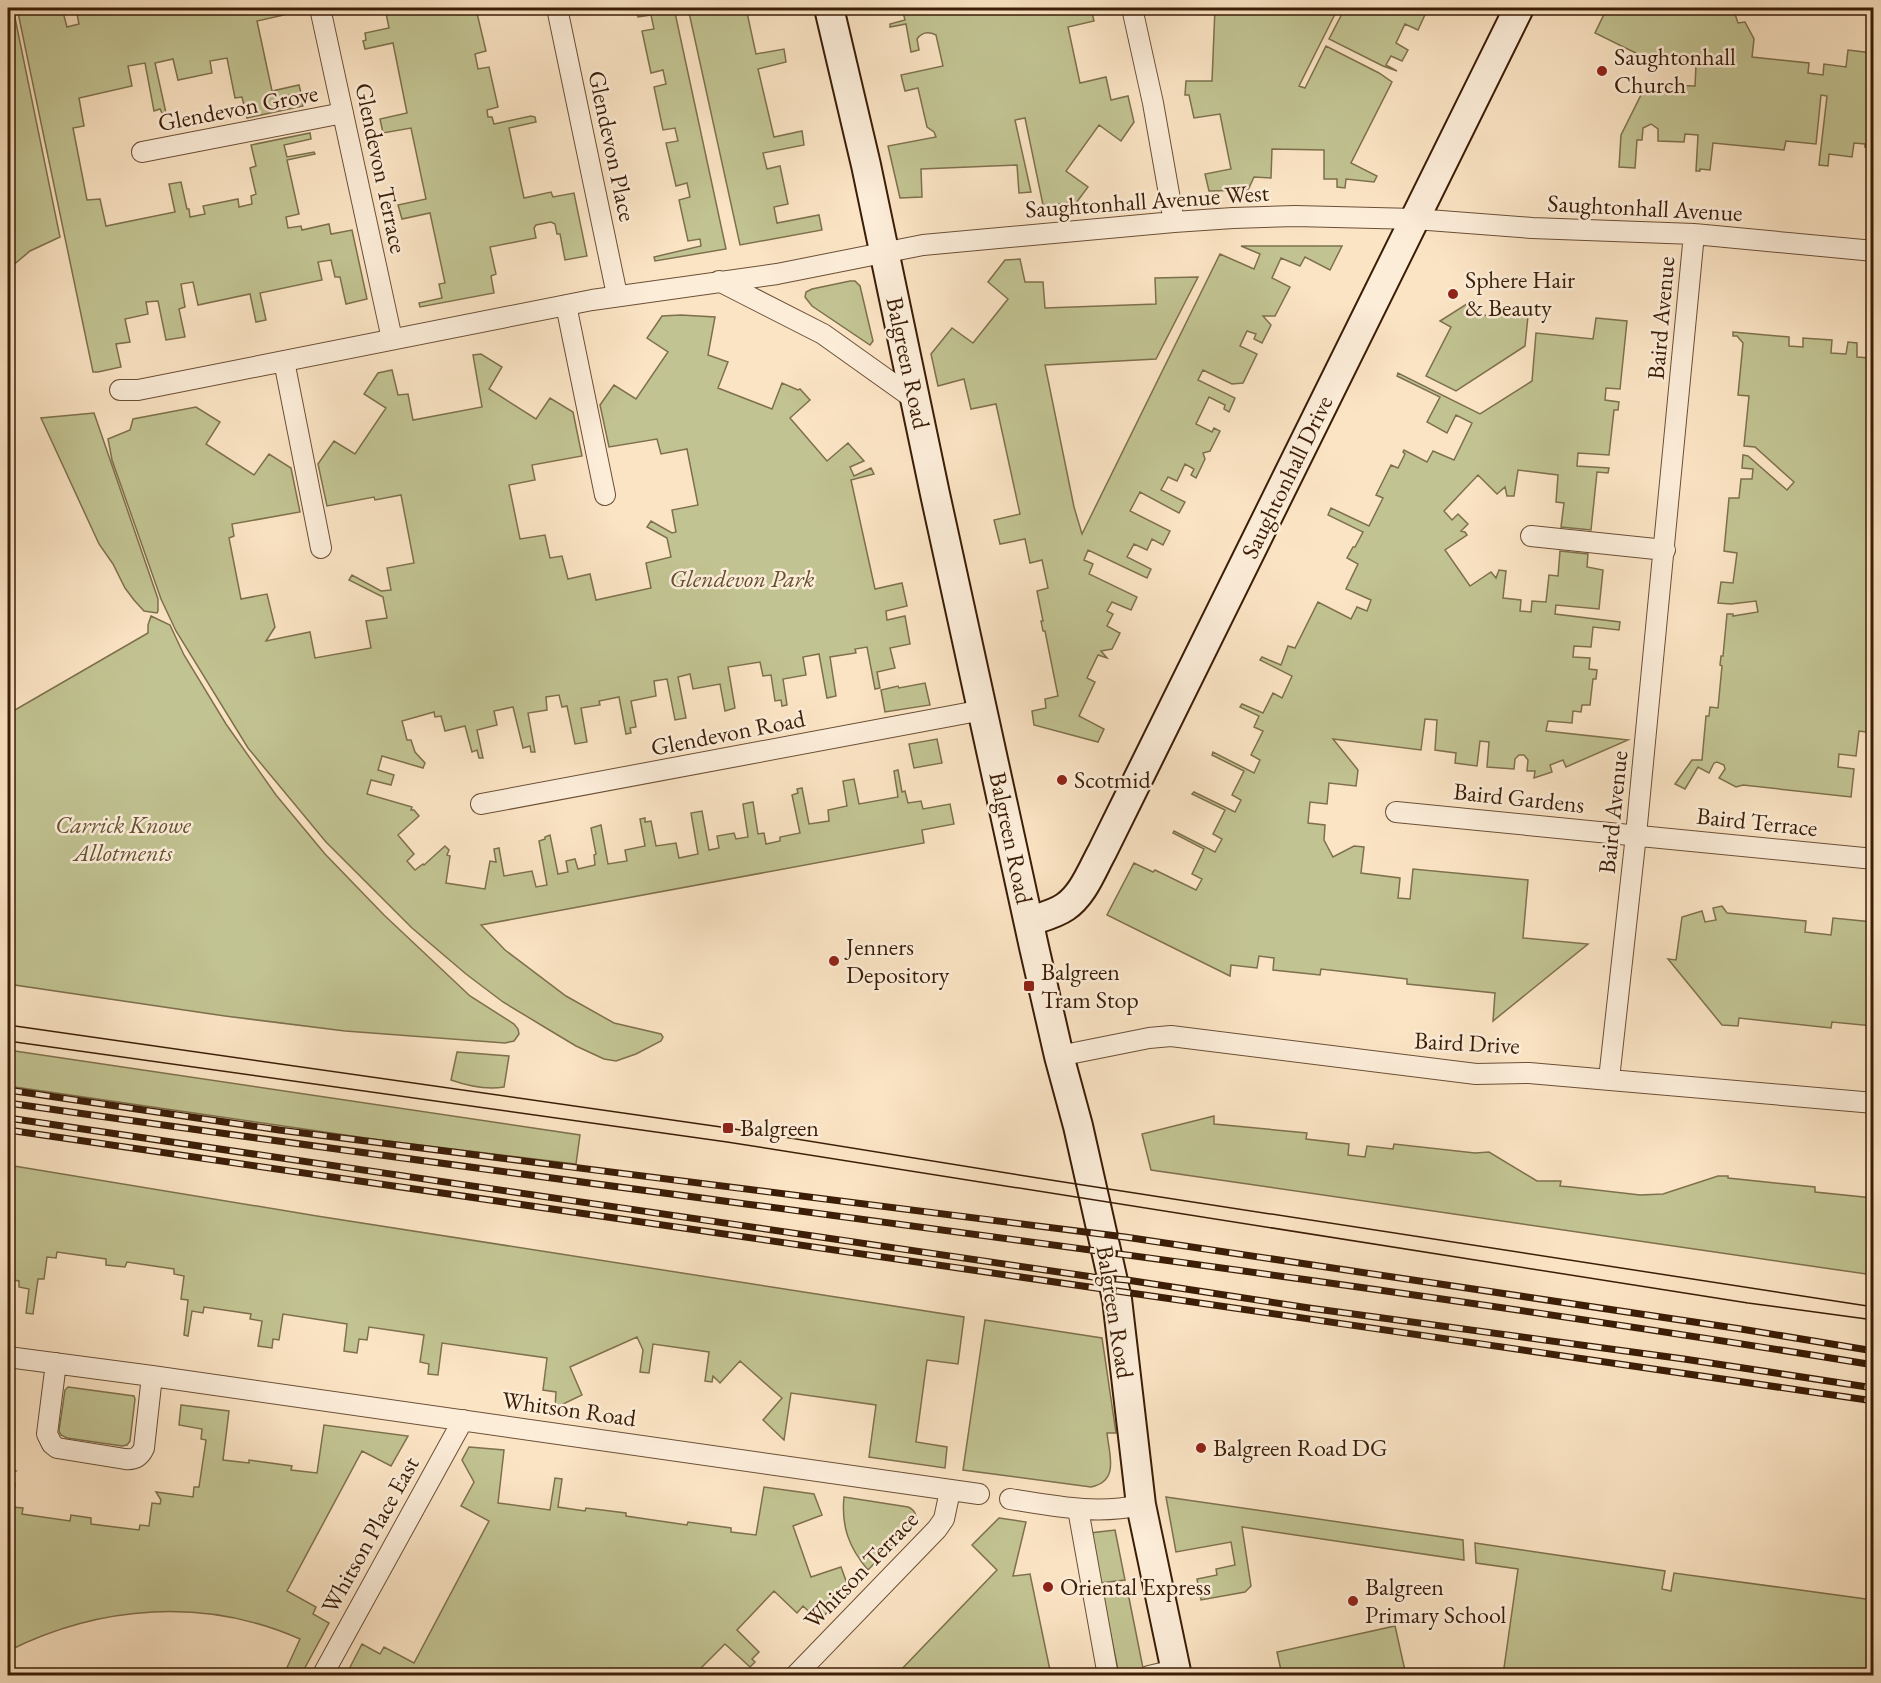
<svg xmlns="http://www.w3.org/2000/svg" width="1881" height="1683" font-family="'EB Garamond',serif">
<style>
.green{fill:#c2c392;stroke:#7e704c;stroke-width:1.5}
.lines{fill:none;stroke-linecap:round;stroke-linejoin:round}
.street-casing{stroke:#6b4f36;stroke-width:22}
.secondary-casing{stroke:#3b1d06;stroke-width:32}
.street{stroke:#fcedd9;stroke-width:20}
.secondary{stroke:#fcedd9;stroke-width:28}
.tram{stroke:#3b1d06;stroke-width:1.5}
.rail-casing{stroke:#3b1d06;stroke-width:7}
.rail{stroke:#fcedd9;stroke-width:4.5;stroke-dasharray:14;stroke-linecap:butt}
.poi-dot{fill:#8f2418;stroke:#fcedd9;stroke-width:2}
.labels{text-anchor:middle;stroke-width:5;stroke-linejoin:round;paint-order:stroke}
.poi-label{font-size:24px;fill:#3b1d06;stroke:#fcedd9;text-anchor:start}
.street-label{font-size:24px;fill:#3b1d06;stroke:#fcedd9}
.park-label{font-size:24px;font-style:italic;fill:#644f30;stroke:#fcedd9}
</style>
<rect width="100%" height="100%" fill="#fbe4c4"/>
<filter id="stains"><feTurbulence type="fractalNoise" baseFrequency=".00333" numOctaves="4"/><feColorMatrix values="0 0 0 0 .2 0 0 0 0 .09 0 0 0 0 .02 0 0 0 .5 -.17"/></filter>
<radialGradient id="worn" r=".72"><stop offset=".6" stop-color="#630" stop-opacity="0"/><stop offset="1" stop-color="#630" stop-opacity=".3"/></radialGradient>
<!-- green -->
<path class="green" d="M8,8H13L60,237L30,251L11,267L13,279L8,283Z
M17,8H59L60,12H63L67,27L79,24L76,9L85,8H117L118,12L132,8H283L284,15L257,21L272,91L299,85L301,93L283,96L284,104L302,101L303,106L247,118L242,97L235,98L227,58L210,61L212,73L178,80L173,59L155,63L166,113H162L160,109L154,111L145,63L128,66L132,86L79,98L84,126L73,128L87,200L100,199L106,226L175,212L169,184L181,182L187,209H189L190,217L205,214L203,206L238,199L239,207L252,204L251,196L256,194L250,168L256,166L251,145L310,133L311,139L284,145L287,157L314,152L315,154L287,160L299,214L286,217L288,228L301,226L302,230L329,224L331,234L352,230L367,299L346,304L340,277H335L331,260L318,262L322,280L260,293L266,320L256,322L250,294L198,305L193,282L181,284L185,307L179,309L185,337L166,340L158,301L146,302L148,314L125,319L130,342L116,344L121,367L98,372H93Z
M385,8H462L464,12L476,9L486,51L475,54L478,69L489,67L498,107L487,110L488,117H492L494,124L531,116L535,117L536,122L509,128L524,198L551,192L553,197L574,193L587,256L565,260L560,234H557L555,224L551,222L536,225L534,228L536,238L490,247L496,274L491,276L494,293L420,307L419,303L442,298L439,284L445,283L430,213L402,219L398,205L426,199L411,128L383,133L380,119L407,113L393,43L365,49L363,41L366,40L365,33L389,28Z
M636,8H674L726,249L655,261L654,257L701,246L700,239L688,241L679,200L690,197L687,183L676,186L666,143L678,141L675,128L663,130L654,87L666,84L663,70L651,73L642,31L654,29L651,15L638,17Z
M688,8H746L756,54L784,49L786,62L758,69L774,137L802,131L804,145L763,153L767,169L780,166L788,204L774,207L777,223L819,215L822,230L740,245Z
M902,8H1091L1094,21L1068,27L1080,83L1106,77L1111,100L1128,96L1134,122L1121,141L1099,125L1066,171L1088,187L1076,203L1043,205L1025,118L1015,120L1031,192L1019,193L1017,165L921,169L922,197L900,198L888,146L936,137L934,132L927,127L918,88L905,91L901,75L943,66L936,35C928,31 922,32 917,39L919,50L911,52L906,24L890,27V24L905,20Z
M1215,8H1338L1299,86L1305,88L1326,46L1379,73L1392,82L1351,163L1377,176L1374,182L1346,179L1345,188L1337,187V179H1324V150L1272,149L1271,178L1254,177L1248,190L1209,191L1205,174L1231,169L1220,114L1194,118L1189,95H1185L1186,81H1212Z
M1345,8H1428L1418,30L1405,24L1396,43L1408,50L1402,61L1391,56L1386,65L1397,71L1383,66L1329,39Z
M1607,8H1680L1679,10L1683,12L1685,8H1733L1738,23L1745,22L1754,39L1752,57L1809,63L1808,73L1823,75L1824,64L1846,67L1848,50L1873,53V148L1865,147V144L1854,143L1852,157L1829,154L1828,166L1819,165L1827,96L1821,95L1816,144L1786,141L1784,150L1713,143L1710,170L1700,169V171H1696L1698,135L1685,134L1684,142L1658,141V129L1651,124L1643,128L1642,140H1637L1635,168L1619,167L1621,135L1645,87L1658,85L1695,86L1696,65L1658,64L1595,33Z
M1241,246H1342L1330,270L1305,257L1300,266L1281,258L1272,278L1290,287L1275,316H1263L1271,325L1262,343L1254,339L1256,334L1247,331L1240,346L1257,354L1243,383L1232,384L1203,370L1198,380L1235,398L1229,412L1224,409L1225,405L1209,397L1196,424L1212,432L1214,428L1220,431L1210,451L1203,453L1205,459L1196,478L1191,475L1194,469L1185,464L1177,481L1168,477L1161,490L1185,502L1179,513L1140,492L1130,511L1170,531L1163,545L1152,539L1147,550L1134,544L1127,557L1151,569L1147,578L1088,550L1084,560L1093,564L1089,574L1137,597L1131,610L1112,602L1107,611L1113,614L1107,626L1120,633L1112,649L1101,651L1107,658L1098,655L1087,678L1095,682L1079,716L1104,729L1098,742L1034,725L1032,711L1046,708L1045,699L1058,696L1045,631H1043L1041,621H1043L1037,591L1048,588L1042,560L1030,563L1025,539L1000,544L994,520L1020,514L996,404L971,409L964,379L938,386L931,354L952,328L973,343L1008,299L988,282L1005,260L1020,259L1025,282H1043L1045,308L1156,304L1155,278L1198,277L1156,359L1045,365L1074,507L1082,534L1220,254L1254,269L1260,254Z
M850,281H855L860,286L873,341L870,345L812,306L805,297L806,292L812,289Z
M1473,300L1474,315L1528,316L1525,346L1456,391L1426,376L1451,327L1440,321Z
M681,315L715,317L708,355L728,362L718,388L772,409L782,383L798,390L800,389L810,400L790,418L827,461L848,443L864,461L850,467L854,476L871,468L874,474L851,480L875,589L902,583L907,606L886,611L887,620L905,616L910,644L890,648L895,668L877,672L880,688L875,689L867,647L855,649L856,653L830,657L836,696L827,698L819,654L803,657L806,675L783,679L787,705L782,706L781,700L775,701L771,675L763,676L760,662L728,667L735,708L725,711L720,684L693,689L690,674L678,677L686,718L675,720L667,679L654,681L656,696L631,701L636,727L630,728L631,733L626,734L619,697L599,701L600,705L581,708L587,742L575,744L567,706L562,707L559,695L546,697L547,710L528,713L535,752H531L530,746L523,748L513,707L494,711L497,725L477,730L483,758H479L477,750L472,752L465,726L445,731L441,716L435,717L434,712L402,721L407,740H411L415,752L425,763L423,768L382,756L378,770L394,775L391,785L371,780L367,794L412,807L411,810H414L419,816L398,835L414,854L407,861L415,870L423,864L424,865L445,846L449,850L447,855L450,856L446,883L485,889L490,861L496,862L494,849L499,848L504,876L532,871L536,887L547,885L539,841L545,839V837L550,835L558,874L568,872L566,861L575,859L578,869L595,865L594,855L596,854L591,828L601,825L608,864L627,861L625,850L645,846L640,819L645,818V822L651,821L656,846L676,843L679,858L698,854L691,813L702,811L709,850L719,848L717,836L734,833L736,839L748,837L743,804L753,802L758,834L764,833L766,844L780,841V837L800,833L792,795L798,793L797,789L802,788L809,824L829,821L828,810L847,806L843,781L854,779L859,804L898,797L894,771L898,770L902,792L905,791L908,803L921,801L923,809L950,804L954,824L922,830L924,843L481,925L505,950L566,996L614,1023L661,1034L663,1037L661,1041L636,1054L616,1061L604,1059L576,1046L551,1031L503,1002L466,974L412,928L326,842L248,748L176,631L161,599L112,460L108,439L130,430L133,419L196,407L220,422L206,444L254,475L269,454L291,468L300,512L232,524L234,536L229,538L241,599L267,594L275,627L266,641L310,632L315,658L371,648L366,621L387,618L383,597L349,580L352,575L381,591L391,590L387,568L414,563L401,495L375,500L374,497L327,506L318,464L334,441L355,454L386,408L364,394L378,373L392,370L398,395L408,394L413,420L482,407L473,355L481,354L502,367L489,389L536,419L550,398L573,412L582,456L532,465L535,480L509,485L520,539L545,535L550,558L562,556L568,579L590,574L596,600L651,588L646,563L671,557L667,538L647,527L651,521L672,533L676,532L672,510L698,505L687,449L661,454L657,439L609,447L600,405L614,385L636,399L668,352L647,338L662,316Z
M1596,318L1627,321L1620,389L1606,388L1605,400L1619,402L1618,410H1614L1609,455L1578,453L1577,466L1609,468L1608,473L1597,472L1591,530L1561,527L1564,503L1556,502L1558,475L1518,470L1514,496H1507L1505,487L1497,494L1478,475L1444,511L1452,520L1458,514L1468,524L1461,531L1465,532L1467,535L1445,550L1470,586L1491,572L1496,578L1499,570L1506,571L1503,598L1521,600L1520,611L1531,612L1532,601L1546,602L1549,575L1558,576L1560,551L1588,554L1587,567L1603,570L1599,609L1556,605L1555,614L1620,622L1619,630L1593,627L1591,647L1574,646L1573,657L1590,658L1589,669L1597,670L1596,679H1593L1590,705H1582L1581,712L1573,711L1572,723L1548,721L1546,731L1628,740L1566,767L1563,760L1550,765L1552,772L1534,778L1535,771H1527L1528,760L1524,755H1519L1515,759L1514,769L1487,767L1489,742L1480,741L1477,766L1455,763L1456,753L1435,750L1437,720L1425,719L1421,750L1333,739L1358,770L1356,786L1329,783L1327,804L1310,802L1308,823L1325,825L1324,840L1333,857L1354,846L1364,847L1361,873L1400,878L1398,898L1410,899L1413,869L1528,880L1523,938L1588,944L1493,1021L1495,993L1407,984V979L1321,969L1320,975L1273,970L1274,958L1259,956L1257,968L1231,965L1230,976L1107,915L1134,863L1153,872L1155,870L1196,890L1202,879L1192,874L1204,849L1173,833L1174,831L1215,852L1222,839L1213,834L1225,810L1192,794L1194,792L1235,812L1241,800L1232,795L1244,771L1212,755L1213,752L1254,773L1260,760L1251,755L1263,731L1254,727L1259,716L1240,707L1242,704L1263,713L1273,693L1282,698L1292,676L1260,660L1262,657L1281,665L1288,646L1295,648L1318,602L1351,619L1357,607L1367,611L1371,600L1346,589L1358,564L1347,558L1353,547H1355L1363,532L1328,515L1331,508L1369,526L1383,498L1376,495L1391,465L1398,468L1405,454L1403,452L1404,450L1427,462L1433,451L1454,460L1472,423L1456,415L1447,433L1427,422L1440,397L1397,376L1398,373L1480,414L1532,381L1536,333L1593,339Z
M1733,332L1789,337V346L1803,347V338L1832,340L1831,353L1846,354L1848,342L1857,343V357L1870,358L1871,344H1873V733L1859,731L1856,756L1839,754L1838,767L1854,769L1851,797L1743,785L1736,787L1719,778L1725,769L1724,765L1717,762L1714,763L1709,773L1698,767L1685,789L1675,784L1692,760H1702L1706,716H1709L1710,707L1718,708L1722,666L1720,665L1721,656H1723L1727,614H1733V616L1758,612L1756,601L1731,604L1718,603L1721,582L1733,583L1737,553L1724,551L1729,498H1739L1741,479H1752L1753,469L1742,468L1743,455L1748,456L1787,490L1794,482L1755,447L1744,446L1749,396L1738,395L1743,343L1737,336H1733Z
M94,413L158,599V611L157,613L144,611L134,600L125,588L113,564L99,544L41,418Z
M151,616L170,625L184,655L226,724L276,795L325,854L384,915L470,996L514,1024L518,1029L519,1034L514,1041L505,1043L345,1031L225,1016L8,984V714L148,633V625Z
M925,683L930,705L885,712L881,690L898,686L899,688Z
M937,739L942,763L914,768L909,744Z
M1722,906L1727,913L1806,921L1805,932L1831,935L1833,918L1873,922V1026L1832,1022L1831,1028L1739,1018L1738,1026L1722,1025L1668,959L1676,960L1682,917L1702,911L1705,922L1716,920L1713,908Z
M8,1050L580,1135L576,1164L380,1140L8,1086Z
M457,1052L509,1056L504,1087C486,1090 468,1086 451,1080Z
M1214,1116V1124L1307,1133L1306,1139L1349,1144L1348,1155L1365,1157L1367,1146L1393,1149L1394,1144L1475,1153L1489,1152L1537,1181H1561L1560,1186L1571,1187L1640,1195L1663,1194L1718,1176H1728V1178L1815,1187V1192L1873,1198V1275L1151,1170L1142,1134Z
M8,1165L317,1216L964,1317L958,1364L927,1360L916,1442L947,1447L945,1468L869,1457L876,1405L791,1393L784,1440L763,1420L782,1398L740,1361L720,1383L713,1376L712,1382L705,1381L709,1352L653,1344L649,1373L640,1372L643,1350L637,1337L570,1367L582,1395L555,1408L556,1392L543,1390L547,1358L442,1343L438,1375L428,1374L429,1364L420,1362L424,1335L369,1327L367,1340L359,1339L357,1353L344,1351L347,1324L283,1314L279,1340L273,1339L272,1348L258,1346L262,1321L250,1319L251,1314L204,1307L203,1313L192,1311L188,1336L184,1335L188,1300L181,1299L184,1276L174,1274V1269L127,1262L125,1267L106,1265V1259L57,1252L56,1258L47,1257L44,1279H38L33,1314L26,1313L29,1289L19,1287V1281L8,1279Z
M985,1320L1102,1338L1116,1433H1107C1109,1454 1120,1481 1091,1487L963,1470Z
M68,1387L134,1396L135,1399L130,1441L127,1445L122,1446L67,1438L61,1435L59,1431L65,1390Z
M181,1405L229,1411L223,1460L249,1463V1460L292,1466L291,1470L317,1473L324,1425L408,1436L391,1466L362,1451L287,1591L316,1607L313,1614L329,1623L301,1675H294L285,1672L300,1639C205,1597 100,1605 8,1651V1470L16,1471L8,1478V1482L15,1484L12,1507L23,1508L22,1514L70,1521L71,1515L91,1518V1524L139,1530L140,1525L149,1526L152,1503L160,1504L161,1500L156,1492L193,1497L194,1487H199L206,1440L201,1439L202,1429L179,1425Z
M469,1447L504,1450L498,1503L550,1510L555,1478L562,1479L558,1507L585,1511L586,1508L626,1513V1516L687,1525L688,1522L731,1528V1532L756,1535L764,1487L814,1494L822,1515L793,1526L811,1577L841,1567L849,1589L819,1621L803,1606L797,1613L774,1591L737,1630L759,1652L752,1659L755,1662L750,1667L725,1644L694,1675H346L362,1644L380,1654L384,1647L414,1663L489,1521L461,1506L474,1482L462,1460Z
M844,1497L908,1507C915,1510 918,1516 914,1523L868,1570C849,1548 841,1526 844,1497Z
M1166,1497L1463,1540L1464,1560L1242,1527L1251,1586L1245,1592L1201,1600L1197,1579L1217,1575L1216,1569L1235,1565L1231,1542L1176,1552Z
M999,1518L1026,1522L1013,1576L1030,1574L1051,1675H896L997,1570L972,1545Z
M1115,1530L1125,1580L1100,1583L1090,1533Z
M1475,1543L1665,1571L1662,1589L1671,1591L1674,1573L1873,1600V1675H1503L1518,1569L1476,1563Z
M1127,1588L1144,1673L1119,1675L1102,1592Z
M1395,1626L1406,1675H1282L1277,1652Z"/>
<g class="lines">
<defs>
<path id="street" d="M320,8L392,339
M557,8L617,295
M1132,8L1153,103L1174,222
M142,152L343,113
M719,281L823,334L917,401
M566,305L605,495
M284,361L321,548
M120,390H138L592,300L777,274L923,245L1174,222L1233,218L1295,216L1415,219L1532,228L1694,234L1874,251
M1531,536L1665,550
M481,804L983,710
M1396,812L1874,859
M1059,1056L1149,1038L1171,1036L1476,1074L1529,1073L1874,1103
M1609,1079L1636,835L1694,234
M8,1357L152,1376L979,1494
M56,1363L47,1434L52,1444L57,1448L125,1459C134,1460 140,1457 144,1448L152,1376
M1010,1499C1055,1506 1095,1515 1141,1505
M1078,1509L1108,1676
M322,1676L463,1420
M795,1676L937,1529L944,1519L950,1491
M1149,1676L1175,1670"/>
<path id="secondary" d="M829,8L866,165L935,494L1034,947L1059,1056L1078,1126L1117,1299L1141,1505L1177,1676
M1030,921C1042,917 1055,914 1065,907C1083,895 1092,870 1102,852L1519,8"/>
</defs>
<!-- street casing -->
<use href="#street" class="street-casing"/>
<!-- secondary casing -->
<use href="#secondary" class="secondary-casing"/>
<!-- street -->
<use href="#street" class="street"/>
<!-- secondary -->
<use href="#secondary" class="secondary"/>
<!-- tram -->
<path class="tram" d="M8,1025L728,1128L1057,1181L1874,1307
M8,1041L727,1142L1748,1303L1874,1320"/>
<defs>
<path id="rail" d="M8,1090L279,1130L1125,1237L1741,1329L1874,1351
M8,1103C629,1193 1253,1264 1874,1365
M8,1118L1093,1277L1127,1280L1309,1308L1684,1359L1874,1388
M8,1130L1874,1401"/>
</defs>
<!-- rail casing -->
<use href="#rail" class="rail-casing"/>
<!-- rail -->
<use href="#rail" class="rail"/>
</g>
<!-- markers -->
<g class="poi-dot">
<circle cx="1602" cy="71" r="6"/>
<circle cx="1453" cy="294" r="6"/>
<circle cx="1062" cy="780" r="6"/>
<circle cx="834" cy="961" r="6"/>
<rect x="1023" y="980" width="12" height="12" rx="3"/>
<rect x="722" y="1122" width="12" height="12" rx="3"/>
<circle cx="1201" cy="1448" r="6"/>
<circle cx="1048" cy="1587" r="6"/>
<circle cx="1353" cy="1601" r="6"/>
</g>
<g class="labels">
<!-- poi labels -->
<g class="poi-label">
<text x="1614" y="65">Saughtonhall<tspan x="1614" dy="28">Church</tspan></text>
<text x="1465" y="288">Sphere Hair<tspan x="1465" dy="28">&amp; Beauty</tspan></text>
<text x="1074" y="788">Scotmid</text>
<text x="846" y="955">Jenners<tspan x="846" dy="28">Depository</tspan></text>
<text x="1041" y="980">Balgreen<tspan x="1041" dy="28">Tram Stop</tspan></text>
<text x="740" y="1136">Balgreen</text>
<text x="1213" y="1456">Balgreen Road DG</text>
<text x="1060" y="1595">Oriental Express</text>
<text x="1365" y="1595">Balgreen<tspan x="1365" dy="28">Primary School</tspan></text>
</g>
<!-- street labels -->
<g class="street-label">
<text transform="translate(238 108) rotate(-11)" y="8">Glendevon Grove</text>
<text transform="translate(612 146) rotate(78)" y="8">Glendevon Place</text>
<text transform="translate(381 168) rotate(78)" y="8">Glendevon Terrace</text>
<text transform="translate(1147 201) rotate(-4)" y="8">Saughtonhall Avenue West</text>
<text transform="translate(1645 208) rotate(3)" y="8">Saughtonhall Avenue</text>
<text transform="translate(1661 318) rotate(-85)" y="8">Baird Avenue</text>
<text transform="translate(908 363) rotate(78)" y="8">Balgreen Road</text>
<text transform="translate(1287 477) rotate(-64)" y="8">Saughtonhall Drive</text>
<text transform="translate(728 733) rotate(-11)" y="8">Glendevon Road</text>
<text transform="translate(1519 798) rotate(6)" y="8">Baird Gardens</text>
<text transform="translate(1613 812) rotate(-84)" y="8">Baird Avenue</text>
<text transform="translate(1757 822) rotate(6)" y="8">Baird Terrace</text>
<text transform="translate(1011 838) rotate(78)" y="8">Balgreen Road</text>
<text transform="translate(1467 1043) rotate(3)" y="8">Baird Drive</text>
<text transform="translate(1115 1312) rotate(81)" y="8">Balgreen Road</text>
<text transform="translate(569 1409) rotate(8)" y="8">Whitson Road</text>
<text transform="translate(370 1535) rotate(-61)" y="8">Whitson Place East</text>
<text transform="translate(861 1570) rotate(-46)" y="8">Whitson Terrace</text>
</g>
<!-- park labels -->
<g class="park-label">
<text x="742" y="587">Glendevon Park</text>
<text x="123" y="833">Carrick Knowe<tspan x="123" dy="28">Allotments</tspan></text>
</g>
</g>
<!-- margin -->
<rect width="1881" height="1683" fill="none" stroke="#fbe4c4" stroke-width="30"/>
<rect x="9" y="9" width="1863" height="1665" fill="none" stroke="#3b1d06" stroke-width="3"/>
<rect x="15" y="15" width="1851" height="1653" fill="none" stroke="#3b1d06" stroke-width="1.5"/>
<rect width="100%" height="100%" filter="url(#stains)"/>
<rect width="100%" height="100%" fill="url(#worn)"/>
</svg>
